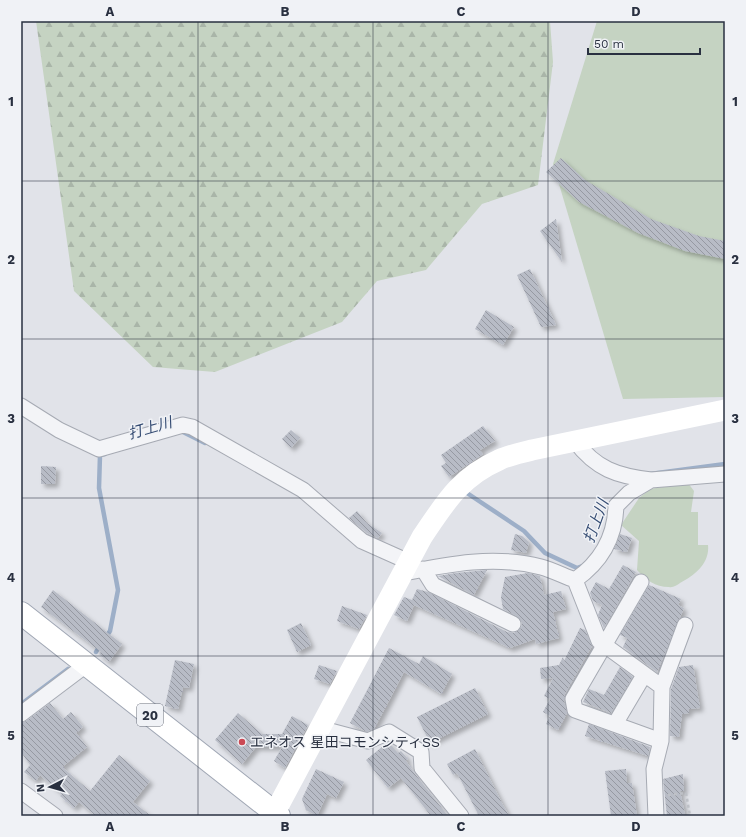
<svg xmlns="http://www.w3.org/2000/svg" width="746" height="837" font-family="'Work Sans','Noto Sans JP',sans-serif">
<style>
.green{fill:#c5d3c2}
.forest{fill:url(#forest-firs)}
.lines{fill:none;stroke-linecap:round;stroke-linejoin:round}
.stream{stroke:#9dafc8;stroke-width:4.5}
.building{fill:url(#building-back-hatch);filter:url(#shadow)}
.street-casing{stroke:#a6aab3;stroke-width:17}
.primary-casing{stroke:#a0a7b4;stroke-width:24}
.path{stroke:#bec1c7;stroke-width:2.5;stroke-dasharray:3 3;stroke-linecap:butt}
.street{stroke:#f3f4f7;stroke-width:15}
.secondary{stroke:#fff;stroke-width:21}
.primary{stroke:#fff;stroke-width:22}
.grid{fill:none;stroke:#293040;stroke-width:1;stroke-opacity:0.55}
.poi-dot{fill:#cb4954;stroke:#f0f2f6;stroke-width:1.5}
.labels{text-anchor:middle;stroke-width:3;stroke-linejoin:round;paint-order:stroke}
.shield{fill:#f0f2f6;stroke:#656a77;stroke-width:1}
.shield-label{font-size:13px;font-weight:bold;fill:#293040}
.poi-label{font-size:14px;fill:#293040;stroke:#f0f2f6;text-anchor:start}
.water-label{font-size:15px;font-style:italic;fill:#354c73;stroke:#f0f2f6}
.neatline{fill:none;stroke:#293040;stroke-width:1.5}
.grid-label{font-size:13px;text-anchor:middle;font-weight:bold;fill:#293040}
</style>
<defs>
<pattern id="forest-firs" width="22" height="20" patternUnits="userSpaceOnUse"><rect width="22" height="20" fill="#c5d3c2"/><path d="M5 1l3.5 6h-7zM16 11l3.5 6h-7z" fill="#a9b5a8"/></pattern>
<pattern id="building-back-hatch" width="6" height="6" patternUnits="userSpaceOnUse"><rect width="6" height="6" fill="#b8bcc6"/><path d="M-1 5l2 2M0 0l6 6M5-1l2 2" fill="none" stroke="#9699a2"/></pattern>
<filter id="shadow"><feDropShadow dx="3.5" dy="3.5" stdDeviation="2" flood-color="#0004"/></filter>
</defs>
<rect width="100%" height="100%" fill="#e1e3e9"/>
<!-- green -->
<path class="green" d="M597,21H725V397L623,399L553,164Z
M688,483L694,491L691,512H698V545H708C710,563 695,575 680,583C677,585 673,588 669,587C655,587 646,580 637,570L639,541L621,525L639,498L650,489Z"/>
<!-- forest -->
<path class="forest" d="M36,21H550L553,62L538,185L482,204L426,270L377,281L342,322L215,372L153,367L74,291Z"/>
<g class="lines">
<!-- stream -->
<path class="stream" d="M181,431L205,443
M105,454L100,455L99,488L118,590L110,631L106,637
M650,474L725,464
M464,491L524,531L545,553L577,568L585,565
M96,652L100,645
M24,702L68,669"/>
</g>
<!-- building -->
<path class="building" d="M561,158L585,180L651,219L699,236L725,241V259L685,251L638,233L579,202L546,172Z
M556,219L562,262L540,231Z
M530,269L556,325L541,327L517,275Z
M486,310L514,327L503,345L475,329Z
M483,426L495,441L480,450L483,454L449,477L441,466L446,463L441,455Z
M291,430L300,438L291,448L282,439Z
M41,466L56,467L55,484H41Z
M357,511L367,523L382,533L378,538L367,533L349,518Z
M515,534L522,536L529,542L526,553L511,550Z
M620,534L632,538L627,552L614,549Z
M623,565L636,572L604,628L598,615L602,605L593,601L590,593L596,582L609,589Z
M487,570L474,595L438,576L456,573Z
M528,573L540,576L544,595L561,591L566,609L553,612L559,638L536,644L535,639L510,648L414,605L407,621L394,615L404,597L412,600L417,589L428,592L507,632L514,633L521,628L522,623L517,616L503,609L501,597L505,577Z
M649,585L681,599L678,605L684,608L657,672L623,647L627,638L620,635Z
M53,590L122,644L109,662L99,654L101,652L41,607Z
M342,606L367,615L359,629L337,621Z
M301,623L311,645L297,652L287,630Z
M580,628L585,630L592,646L565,694L564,701L567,713L558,730L546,724L550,716L543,712L550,699L544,696L553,678L541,679L540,668L559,665L563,657L564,661Z
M389,648L419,664L423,656L452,674L441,694L404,672L374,729L367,732L363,730L350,723Z
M175,660L194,664L189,688L183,687L178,709L165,706Z
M319,665L337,671L330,684L314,679Z
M693,665L700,708L689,709V713L682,714L679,737L670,736L671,689L679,667Z
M620,667L633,677L611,713L583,702L589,689L604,695Z
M475,688L488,714L430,743L417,717Z
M50,703L63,719L71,712L83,727L76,733L87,747L62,767L90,791L119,755L150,781L133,802L151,816H96L79,802L74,808L60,796L62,794L40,775L36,781L24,772L30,765L21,752V723L26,721Z
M238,713L262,734H282L292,716L308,725L285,768L274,761L282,747H256L242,764L215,740Z
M589,724L650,747L648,756L585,736Z
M388,742L398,753L401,751L408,759L406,761L415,774L448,816H431L401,778L388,788L366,760Z
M475,749L502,803L509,816H479L457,773L453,775L447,764Z
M316,769L344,782L336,798L327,794L317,816L306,810L302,799Z
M626,769L627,783H632L637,816H611L605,771Z
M683,774L684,791H680L685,814L667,816L663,779Z"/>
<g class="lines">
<defs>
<path id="street" d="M21,406L59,430L99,449L183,425L192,427L303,490L362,541L409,562
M575,441C596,469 617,476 651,480
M423,569L433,585L513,624
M404,573C449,564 495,555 541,567C552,570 564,576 575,580L599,641L662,687L661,741L654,769L656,816
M575,580C601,562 615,538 616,506L629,493L651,480L725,474
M641,582L573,699L575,710L661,741
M662,687L685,625
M21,714L86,665
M615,724L644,675
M319,728L368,741L389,732L421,752L422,768L461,816
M21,791L55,816"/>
<path id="primary" d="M21,613L279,816"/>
</defs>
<!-- street casing -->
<use href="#street" class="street-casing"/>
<!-- primary casing -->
<use href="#primary" class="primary-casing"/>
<!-- path -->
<path class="path" d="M668,795L686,793L690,816"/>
<!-- street -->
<use href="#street" class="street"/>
<!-- secondary -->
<path class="secondary" d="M273,816L422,537C445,503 460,477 499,460C509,455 521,453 532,450L725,410"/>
<!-- primary -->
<use href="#primary" class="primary"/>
</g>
<!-- grid -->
<path class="grid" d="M198,21V816M373,21V816M548,21V816M21,181H725M21,339H725M21,498H725M21,656H725"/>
<!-- markers -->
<circle class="poi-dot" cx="242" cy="742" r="4"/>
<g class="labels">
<!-- shield labels -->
<rect class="shield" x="137" y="704" width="26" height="22" rx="3"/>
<g class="shield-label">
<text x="150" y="720">20</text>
</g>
<!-- poi labels -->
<g class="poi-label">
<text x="250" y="747">エネオス 星田コモンシティSS</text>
</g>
<!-- water labels -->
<g class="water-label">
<text transform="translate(150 428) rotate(-16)" y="5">打上川</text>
<text transform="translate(596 521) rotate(-70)" y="5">打上川</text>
</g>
</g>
<!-- border -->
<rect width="746" height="837" fill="none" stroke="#f0f2f6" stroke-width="44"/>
<!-- north arrow -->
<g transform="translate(50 787) rotate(264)" stroke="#f0f2f6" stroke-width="3" paint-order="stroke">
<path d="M0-3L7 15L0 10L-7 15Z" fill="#293040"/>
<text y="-6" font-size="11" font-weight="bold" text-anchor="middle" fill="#293040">N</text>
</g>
<!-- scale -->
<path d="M588 48v6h112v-6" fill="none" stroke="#293040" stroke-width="2"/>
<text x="594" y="48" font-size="12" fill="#293040" stroke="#f0f2f6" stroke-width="3" paint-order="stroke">50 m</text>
<rect x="22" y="22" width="702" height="793" class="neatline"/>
<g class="grid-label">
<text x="110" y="16">A</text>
<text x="285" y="16">B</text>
<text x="461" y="16">C</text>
<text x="636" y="16">D</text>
<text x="11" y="106">1</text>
<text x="735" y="106">1</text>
<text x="11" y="264">2</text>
<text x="735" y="264">2</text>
<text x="11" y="423">3</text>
<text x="735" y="423">3</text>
<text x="11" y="582">4</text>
<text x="735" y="582">4</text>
<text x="11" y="740">5</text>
<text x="735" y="740">5</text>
<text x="110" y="831">A</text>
<text x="285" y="831">B</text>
<text x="461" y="831">C</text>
<text x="636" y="831">D</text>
</g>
</svg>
